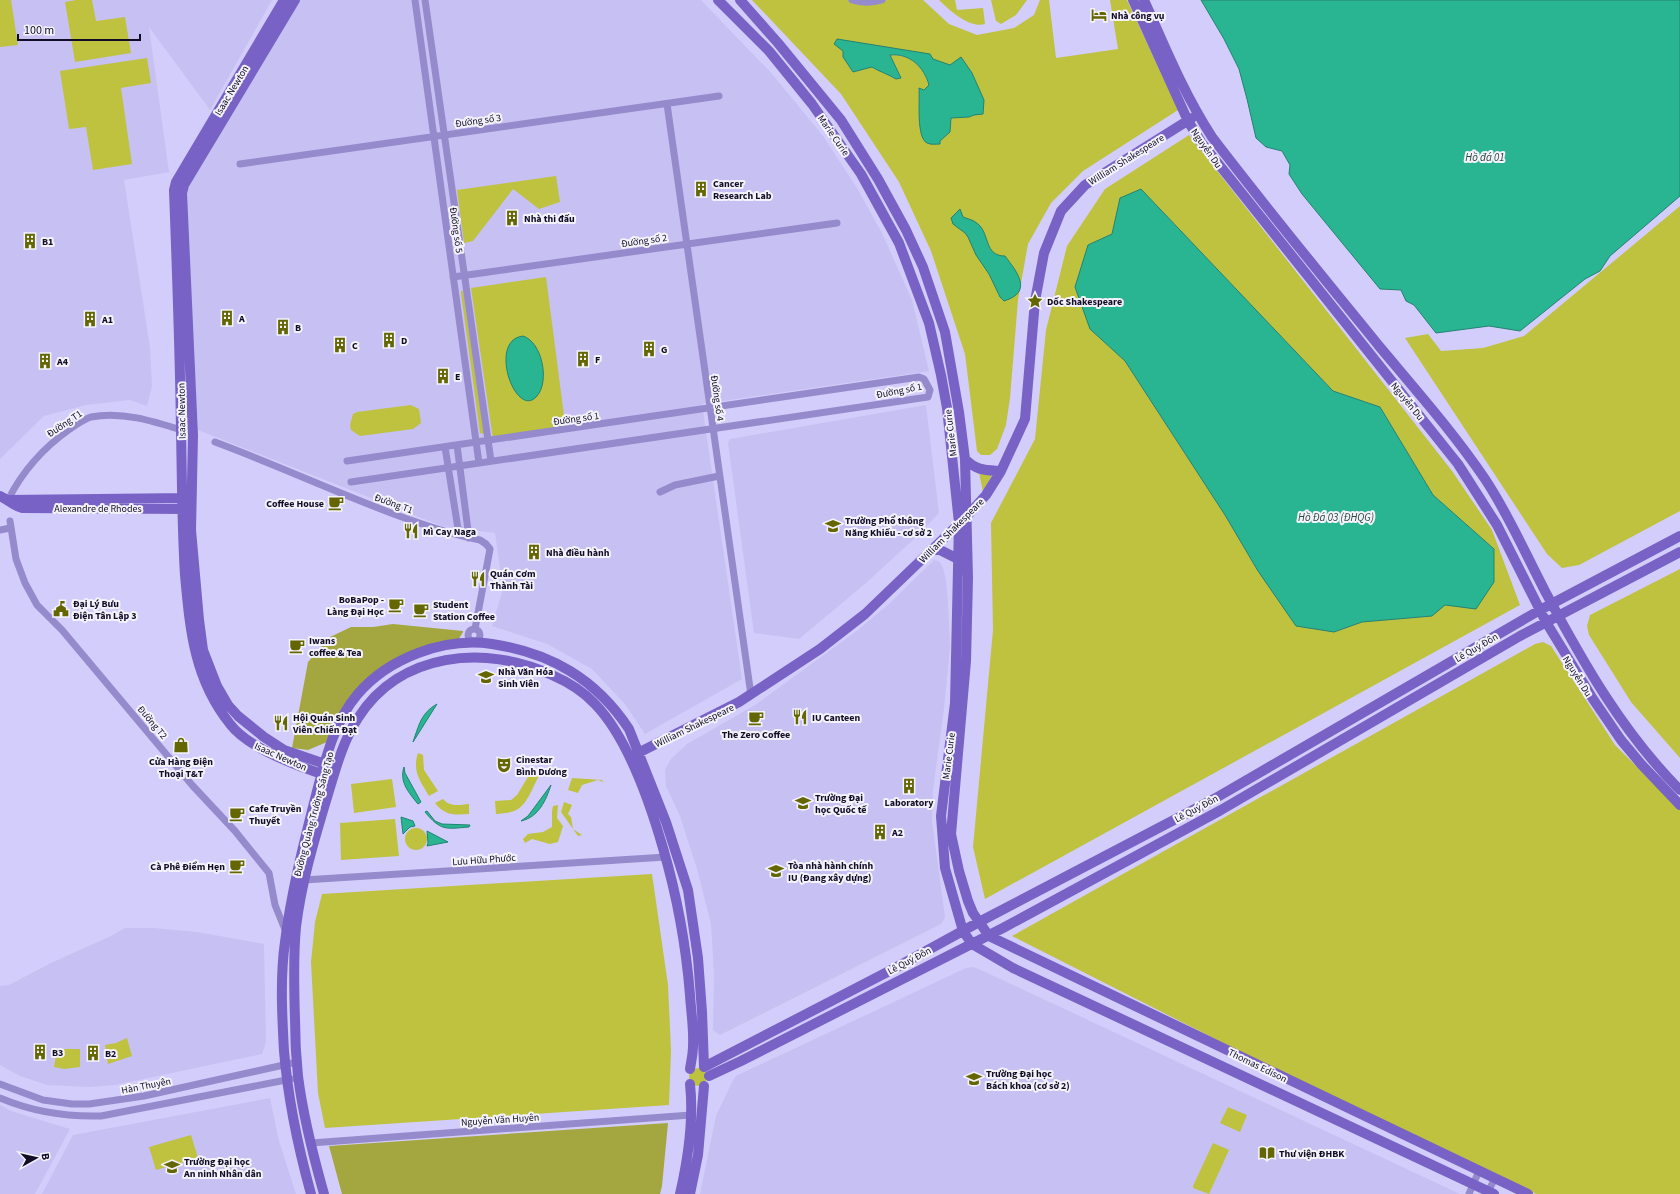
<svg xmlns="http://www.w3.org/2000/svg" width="1680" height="1194" font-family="'Source Sans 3',sans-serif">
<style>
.built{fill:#c7c0f2}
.green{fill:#bec23f;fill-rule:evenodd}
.forest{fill:#a4a740}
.water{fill:#2ab592;stroke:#238272}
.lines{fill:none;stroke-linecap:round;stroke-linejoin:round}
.street{stroke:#958acc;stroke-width:7}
.secondary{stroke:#7862c5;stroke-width:10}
.labels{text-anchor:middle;stroke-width:4;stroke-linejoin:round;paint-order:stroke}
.poi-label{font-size:10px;font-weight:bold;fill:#120c26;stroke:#f4f3fb;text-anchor:start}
.street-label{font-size:10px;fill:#120c26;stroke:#f4f3fb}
.water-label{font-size:11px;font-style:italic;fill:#2a463d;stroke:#f4f3fb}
</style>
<rect width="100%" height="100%" fill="#d3cdfb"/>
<!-- built -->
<path class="built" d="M0,0H272L210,110L149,27L169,172L124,180L150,347L152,386L147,406L130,400L86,405L44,416L0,459Z
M298,0H701L773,75L823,136L857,188L882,233L912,300L929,371L702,404L742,679L645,734L625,704L592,669L547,644L492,626L503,589L495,533L442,526L198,430L184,193Z
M926,405L939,513L915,538L866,583L799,639L754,633L728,443L730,439Z
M934,560L940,562L943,568L946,580L948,604L950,647L944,708L933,790L932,821L945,917L941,924L720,1035L713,1030L714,975L711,924L697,869L680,816L666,786L665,770L671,759L687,744L755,705L858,630L890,603Z
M125,928H154L197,932L264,944L266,1042L262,1054L115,1085L90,1087L47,1085L20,1076L0,1065V986L9,985L51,963L111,936Z
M972,967L979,969L1460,1194H700L716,1116L732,1082L736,1076L966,968Z
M270,1098L279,1141L296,1194H42L73,1135Z
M0,1105L11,1111L70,1129L35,1194H0Z"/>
<!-- green -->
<path class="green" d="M0,0H11L18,45L0,47Z
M76,0H92L96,21L125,17L131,53L75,62L65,2Z
M752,0H923L949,24L977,35L1014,28L1034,15L1040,0H1049L1056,58L1118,49L1110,0H1127L1178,110L1083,171L1051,203L1028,244L1018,300L1010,398L1006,425L997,449L990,455H981L977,451L965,354L931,251L899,182L841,94ZM843,51L926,54L933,59L950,65L974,115L969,117L951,118L950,132L940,141L920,88L924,90L929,85C923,65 911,54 890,55L901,78L896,79C888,74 880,72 872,67L853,72L843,57Z
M939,0H955L957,10L983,8L985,24C970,29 949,10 939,0Z
M991,0H1027L1016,15L1001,24L996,21Z
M147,58L151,83L121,88L132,164L93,170L86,127L69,129L60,71Z
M1189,135L1452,471L1492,530L1520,605L985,899L973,847L993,630L991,523L1035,439L1046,330L1067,246L1105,189ZM1141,189L1333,391L1380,407L1433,495L1494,549L1445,605L1431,616L1362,622L1334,632L1258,571L1225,515L1125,361L1090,328L1088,245L1112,234Z
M556,176L560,202L539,209L513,189L473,241L464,243L457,190Z
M1680,206V511L1579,565L1562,568L1547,554L1405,338L1428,334L1441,351L1483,348L1524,336Z
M546,277L566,431L493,439L471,288Z
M461,291H463L484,433L483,434L480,433L461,293Z
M411,405L419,409L421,423L413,429L360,436L351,430L350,425L353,414L357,412Z
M978,468L995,469L983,492Z
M1680,569V758L1631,702L1589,635L1587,626L1590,615Z
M1543,642L1551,646L1615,745L1680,810V1194H1536L1302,1083L1012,936L1535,644Z
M418,753L423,755L424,770L438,791L429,796C420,781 412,771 418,753Z
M531,772L539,776C533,786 528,803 518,809C512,813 503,813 496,814L495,801L511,800L517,795Z
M572,778L602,780L606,787L603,782L598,780L582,785L578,793L568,790Z
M392,779L396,807L354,813L351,784Z
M443,799C450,807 458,805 469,804V814C455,815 445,816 435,803Z
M564,802L572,805L568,814L571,817L573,829L582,835L578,836L561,812Z
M558,805L557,818L563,826L558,842L550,844L532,839L525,843L523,839L528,834L543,832L552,827V811L553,806Z
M395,819L399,856L341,860L340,823Z
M405 839a11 11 0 1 1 22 0a11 11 0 1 1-22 0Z
M652,874L668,985L671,1050L669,1105L325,1128L318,1093L311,962L315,922L322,894Z
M127,1038L132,1056L108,1064L105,1045L116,1043Z
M57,1049H80V1067L64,1069L54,1067Z
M689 1077a9 9 0 1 1 18 0a9 9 0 1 1-18 0Z
M1228,1107L1247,1115L1240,1132L1220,1123Z
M191,1135L198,1158L156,1170L149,1147Z
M1213,1143L1229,1150L1209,1194L1193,1188V1186Z"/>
<!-- forest -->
<path class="forest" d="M393,624L463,631V632L457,642L384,672L356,698L327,742L308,750L292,748L308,662L330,637L351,627H373Z
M668,1123L662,1186L660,1194H342L329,1146Z"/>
<!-- water -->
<path class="water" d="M1201,0H1680V196L1610,256L1600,271L1585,279L1520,331L1489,326L1436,333L1414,305L1406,301L1401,290L1380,289L1302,194L1289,174L1290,165L1282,151L1266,147L1256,138L1247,99L1239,69L1224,39Z
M837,39L930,54L933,59L950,65L961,57L972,73L984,100L983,114L974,115L969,117L951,118L950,132L940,141V144C936,144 931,145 927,143C916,137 920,101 919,88L924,90L929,85C924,67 910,53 890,55L901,78L896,79C888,74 880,72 872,67L853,72L843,57V51L834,44Z
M1141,189L1333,391L1380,407L1433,495L1494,549V582L1476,609L1445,605L1432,616L1362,622L1334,632L1296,626L1258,571L1225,515L1125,361L1090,329L1075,287L1088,245L1112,234L1120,198Z
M960,209L963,217C968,219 974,220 978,224C990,234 984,256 1005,256C1018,273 1033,292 1004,301L1000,297L989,274L976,255L968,237L965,233L953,224L951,218Z
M523,336C542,342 550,381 537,396C516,421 487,340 523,336Z
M437,704L413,742C419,725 421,713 437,704Z
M404,767L405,773L421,802L418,804C409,793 399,782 404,767Z
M551,785C546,800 539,817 521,821L528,816Z
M427,811L435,821L442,824L470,825L469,827C445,829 441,831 425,812Z
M401,817L413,821L415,826L410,827L403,834Z
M427,831L448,842L427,846L428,843Z"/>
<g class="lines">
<!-- street -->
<path class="street" d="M415,0L479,463
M425,0L491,461
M852,0C862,3 872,3 882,0
M667,104L751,695
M240,164L719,96
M453,277L837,223
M215,442C277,465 337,493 399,516C425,525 452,535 480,540L486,544L490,549L475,629
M457,445L469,538
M445,447L459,535
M347,461L919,377L924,379L930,390L928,397L351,482
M660,492L675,485L719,476
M8,500C23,470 43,448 70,429C76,425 84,419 91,417C121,411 153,421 181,430
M10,521L16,559L25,583L37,605L62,630L192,785L235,831L269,873L275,905L286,932
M0,530L10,528
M468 635a6 6 0 1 1 12 0a6 6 0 1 1-12 0Z
M304,880L666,857
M0,1084L43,1100L72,1104H89L144,1096L297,1062
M0,1098C33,1112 65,1117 101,1116L291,1079
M311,1143L691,1115
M1469,1194L1479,1171
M1487,1194L1495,1178"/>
<!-- secondary -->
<path class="secondary" d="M284,0L176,182L174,190C177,270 180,350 181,430C182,479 182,527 185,575C190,630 194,679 230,724C248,748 300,767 328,776
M295,0L184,185L182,193L193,435L191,530L199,620L203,650L217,686L228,705L238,716L264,737L284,750L331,766
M718,0L769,51L812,104L861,174L899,243L929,323L941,375L947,408L959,523L955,703L941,816L945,868L963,931L972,944L1013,968L1494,1194
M740,0L778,43L841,120L878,179L906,230L923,267L945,332L959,412L965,459L968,578L966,661L951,834L959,871L968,901L973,913L989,936L1528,1194
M1133,0L1188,121L1201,142L1458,464L1497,525L1546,622L1593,699L1621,740L1641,764L1680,805
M1144,0C1165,47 1184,94 1212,137C1266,208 1323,277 1379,346C1415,389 1453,432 1485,479C1509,515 1526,555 1546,593C1584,664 1623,733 1680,790
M965,459C977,471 985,470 1001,471
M0,496C8,500 14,506 22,508L188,509
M8,500L188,498
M931,550H940L958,559
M634,755L739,702L820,649L865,614L967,516L986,495L1001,471L1025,419L1035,301L1044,253L1061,211L1085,185L1192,118
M704,1067L897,967L979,922L1214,799L1540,610L1680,536
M709,1076L741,1061L1003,928L1221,810L1520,636L1680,552
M311,1194C298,1147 288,1099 284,1051C282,1015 280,977 285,942C291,894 303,846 315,799C324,765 333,723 357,695C388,658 444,637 492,644C551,653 596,679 629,729L666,822L688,890L698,958L702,1012L704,1067
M324,1194C313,1155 303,1116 298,1076C296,1057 295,1038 295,1019C294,988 293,957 296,927C301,885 313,844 325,804C334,776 341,744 358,718C400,652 485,644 552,675C568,682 583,691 595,704C628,738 650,803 663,848C677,896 686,945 690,995C691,1012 694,1029 693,1046C693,1054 691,1062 690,1069
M680,1194C688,1159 694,1120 690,1084
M690,1194L698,1155L704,1086"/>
</g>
<!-- icons -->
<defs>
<symbol id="hotel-bare" viewBox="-9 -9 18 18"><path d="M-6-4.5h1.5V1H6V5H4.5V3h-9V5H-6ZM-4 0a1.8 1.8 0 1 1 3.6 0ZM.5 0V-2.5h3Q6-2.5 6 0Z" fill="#646601" stroke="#f4f3fb" stroke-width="2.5" paint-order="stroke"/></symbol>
<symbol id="building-bare" viewBox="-9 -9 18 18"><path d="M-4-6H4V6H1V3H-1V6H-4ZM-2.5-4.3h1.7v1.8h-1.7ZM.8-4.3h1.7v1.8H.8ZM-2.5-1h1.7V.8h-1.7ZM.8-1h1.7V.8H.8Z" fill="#646601" stroke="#f4f3fb" stroke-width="2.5" paint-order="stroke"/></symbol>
<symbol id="sight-bare" viewBox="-9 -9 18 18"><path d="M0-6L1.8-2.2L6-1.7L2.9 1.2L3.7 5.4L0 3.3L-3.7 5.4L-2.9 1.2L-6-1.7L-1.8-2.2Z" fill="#646601" stroke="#f4f3fb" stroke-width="2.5" paint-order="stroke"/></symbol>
<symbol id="cafe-bare" viewBox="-9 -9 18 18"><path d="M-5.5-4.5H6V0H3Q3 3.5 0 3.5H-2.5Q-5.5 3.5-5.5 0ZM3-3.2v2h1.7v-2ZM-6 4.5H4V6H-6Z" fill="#646601" stroke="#f4f3fb" stroke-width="2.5" paint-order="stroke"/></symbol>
<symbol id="school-bare" viewBox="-9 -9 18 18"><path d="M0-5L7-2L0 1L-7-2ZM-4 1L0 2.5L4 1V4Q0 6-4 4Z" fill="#646601" stroke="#f4f3fb" stroke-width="2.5" paint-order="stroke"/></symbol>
<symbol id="restaurant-bare" viewBox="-9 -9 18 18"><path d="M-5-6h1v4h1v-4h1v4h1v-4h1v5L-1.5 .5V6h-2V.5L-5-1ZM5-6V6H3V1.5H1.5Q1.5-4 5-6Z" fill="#646601" stroke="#f4f3fb" stroke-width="2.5" paint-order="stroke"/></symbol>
<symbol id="civic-bare" viewBox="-9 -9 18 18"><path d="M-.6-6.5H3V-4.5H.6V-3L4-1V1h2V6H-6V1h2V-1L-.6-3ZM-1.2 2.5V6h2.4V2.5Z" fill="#646601" stroke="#f4f3fb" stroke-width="2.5" paint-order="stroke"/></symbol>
<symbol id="university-bare" viewBox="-9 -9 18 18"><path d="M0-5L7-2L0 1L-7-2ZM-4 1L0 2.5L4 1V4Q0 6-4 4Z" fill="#646601" stroke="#f4f3fb" stroke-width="2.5" paint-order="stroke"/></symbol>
<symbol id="shop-bare" viewBox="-9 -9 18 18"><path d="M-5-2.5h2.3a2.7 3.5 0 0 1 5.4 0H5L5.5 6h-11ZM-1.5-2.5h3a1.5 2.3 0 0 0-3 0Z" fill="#646601" stroke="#f4f3fb" stroke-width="2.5" paint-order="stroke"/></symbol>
<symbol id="theatre-bare" viewBox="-9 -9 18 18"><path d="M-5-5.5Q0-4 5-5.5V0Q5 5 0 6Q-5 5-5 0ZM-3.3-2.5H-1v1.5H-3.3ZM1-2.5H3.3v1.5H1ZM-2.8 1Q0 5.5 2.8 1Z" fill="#646601" stroke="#f4f3fb" stroke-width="2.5" paint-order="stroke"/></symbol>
<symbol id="library-bare" viewBox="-9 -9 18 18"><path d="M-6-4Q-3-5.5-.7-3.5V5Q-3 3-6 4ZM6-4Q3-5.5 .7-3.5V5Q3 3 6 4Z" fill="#646601" stroke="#f4f3fb" stroke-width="2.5" paint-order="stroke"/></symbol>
</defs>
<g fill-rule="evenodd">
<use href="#hotel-bare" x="1088" y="4" width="22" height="22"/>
<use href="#building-bare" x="690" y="178" width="22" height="22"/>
<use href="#building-bare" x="501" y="207" width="22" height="22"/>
<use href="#building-bare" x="19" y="230" width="22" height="22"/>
<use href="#sight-bare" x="1024" y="290" width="22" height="22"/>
<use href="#building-bare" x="216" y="307" width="22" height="22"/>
<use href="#building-bare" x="79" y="308" width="22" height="22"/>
<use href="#building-bare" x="272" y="316" width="22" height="22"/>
<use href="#building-bare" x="378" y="329" width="22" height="22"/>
<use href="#building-bare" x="329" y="334" width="22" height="22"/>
<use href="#building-bare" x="638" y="338" width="22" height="22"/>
<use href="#building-bare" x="572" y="348" width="22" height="22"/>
<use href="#building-bare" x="34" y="350" width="22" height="22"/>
<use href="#building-bare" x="432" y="365" width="22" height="22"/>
<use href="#cafe-bare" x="325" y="492" width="22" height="22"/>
<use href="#school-bare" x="822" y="515" width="22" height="22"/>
<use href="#restaurant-bare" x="400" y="520" width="22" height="22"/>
<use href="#building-bare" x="523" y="541" width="22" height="22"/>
<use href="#restaurant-bare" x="467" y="568" width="22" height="22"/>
<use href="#cafe-bare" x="385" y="594" width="22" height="22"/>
<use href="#civic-bare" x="50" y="598" width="22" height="22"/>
<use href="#cafe-bare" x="410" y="599" width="22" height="22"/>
<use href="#cafe-bare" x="286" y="635" width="22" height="22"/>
<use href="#university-bare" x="475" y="666" width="22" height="22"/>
<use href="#restaurant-bare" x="789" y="706" width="22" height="22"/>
<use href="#cafe-bare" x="745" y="707" width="22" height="22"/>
<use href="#restaurant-bare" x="270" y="712" width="22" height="22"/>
<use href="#shop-bare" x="170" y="734" width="22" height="22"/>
<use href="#theatre-bare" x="493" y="754" width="22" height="22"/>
<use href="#building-bare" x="898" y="775" width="22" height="22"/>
<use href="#university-bare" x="792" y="792" width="22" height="22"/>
<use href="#cafe-bare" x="226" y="803" width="22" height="22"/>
<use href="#building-bare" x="869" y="821" width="22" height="22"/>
<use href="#cafe-bare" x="226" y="855" width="22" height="22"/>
<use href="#university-bare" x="765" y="860" width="22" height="22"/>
<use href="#building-bare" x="29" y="1041" width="22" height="22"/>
<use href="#building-bare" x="82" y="1042" width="22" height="22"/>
<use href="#university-bare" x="963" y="1068" width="22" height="22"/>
<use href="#library-bare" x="1256" y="1142" width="22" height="22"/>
<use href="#university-bare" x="161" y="1156" width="22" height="22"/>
</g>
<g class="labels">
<!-- poi labels -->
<g class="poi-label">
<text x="1111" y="19">Nhà công vụ</text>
<text x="713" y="187">Cancer<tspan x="713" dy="12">Research Lab</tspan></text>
<text x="524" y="222">Nhà thi đấu</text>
<text x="42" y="245">B1</text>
<text x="1047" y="305">Dốc Shakespeare</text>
<text x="239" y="322">A</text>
<text x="102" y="323">A1</text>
<text x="295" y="331">B</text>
<text x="401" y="344">D</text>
<text x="352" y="349">C</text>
<text x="661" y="353">G</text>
<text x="595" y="363">F</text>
<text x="57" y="365">A4</text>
<text x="455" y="380">E</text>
<text x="324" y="507" text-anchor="end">Coffee House</text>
<text x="845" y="524">Trường Phổ thông<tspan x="845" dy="12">Năng Khiếu - cơ sở 2</tspan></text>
<text x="423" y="535">Mì Cay Naga</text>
<text x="546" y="556">Nhà điều hành</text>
<text x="490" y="577">Quán Cơm<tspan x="490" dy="12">Thành Tài</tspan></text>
<text x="384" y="603" text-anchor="end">BoBaPop -<tspan x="384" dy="12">Làng Đại Học</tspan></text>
<text x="73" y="607">Đại Lý Bưu<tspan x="73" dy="12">Điện Tân Lập 3</tspan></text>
<text x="433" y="608">Student<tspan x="433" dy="12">Station Coffee</tspan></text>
<text x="309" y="644">Iwans<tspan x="309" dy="12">coffee &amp; Tea</tspan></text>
<text x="498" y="675">Nhà Văn Hóa<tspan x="498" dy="12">Sinh Viên</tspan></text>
<text x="293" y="721">Hội Quán Sinh<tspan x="293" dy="12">Viên Chiến Đạt</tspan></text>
<text x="812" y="721">IU Canteen</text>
<text x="756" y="738" text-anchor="middle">The Zero Coffee</text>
<text x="516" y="763">Cinestar<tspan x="516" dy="12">Bình Dương</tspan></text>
<text x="181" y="765" text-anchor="middle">Cửa Hàng Điện<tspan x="181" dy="12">Thoại T&amp;T</tspan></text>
<text x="815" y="801">Trường Đại<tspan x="815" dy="12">học Quốc tế</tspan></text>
<text x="909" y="806" text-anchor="middle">Laboratory</text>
<text x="249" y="812">Cafe Truyền<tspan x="249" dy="12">Thuyết</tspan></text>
<text x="892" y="836">A2</text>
<text x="788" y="869">Tòa nhà hành chính<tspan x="788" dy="12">IU (Đang xây dựng)</tspan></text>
<text x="225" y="870" text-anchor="end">Cà Phê Điểm Hẹn</text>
<text x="52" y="1056">B3</text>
<text x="105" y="1057">B2</text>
<text x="986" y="1077">Trường Đại học<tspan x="986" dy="12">Bách khoa (cơ sở 2)</tspan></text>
<text x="1279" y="1157">Thư viện ĐHBK</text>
<text x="184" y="1165">Trường Đại học<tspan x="184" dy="12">An ninh Nhân dân</tspan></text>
</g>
<!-- street labels -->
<g class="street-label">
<text transform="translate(231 90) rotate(-59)" y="4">Isaac Newton</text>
<text transform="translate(478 120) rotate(-8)" y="4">Đường số 3</text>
<text transform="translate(834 135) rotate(55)" y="4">Marie Curie</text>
<text transform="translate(1207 148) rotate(55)" y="4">Nguyễn Du</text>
<text transform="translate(1126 159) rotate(-32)" y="4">William Shakespeare</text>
<text transform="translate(457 230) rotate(82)" y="4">Đường số 5</text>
<text transform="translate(644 240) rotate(-8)" y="4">Đường số 2</text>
<text transform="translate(899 390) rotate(-11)" y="4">Đường số 1</text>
<text transform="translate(718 398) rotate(82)" y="4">Đường số 4</text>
<text transform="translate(1408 401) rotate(51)" y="4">Nguyễn Du</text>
<text transform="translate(181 411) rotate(-91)" y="4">Isaac Newton</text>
<text transform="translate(576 418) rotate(-8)" y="4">Đường số 1</text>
<text transform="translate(64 423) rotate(-34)" y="4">Đường T1</text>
<text transform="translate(950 433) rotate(-97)" y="4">Marie Curie</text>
<text transform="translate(394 503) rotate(20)" y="4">Đường T1</text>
<text x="98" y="512">Alexandre de Rhodes</text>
<text transform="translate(951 530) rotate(-45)" y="4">William Shakespeare</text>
<text transform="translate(1476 647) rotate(-30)" y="4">Lê Quý Đôn</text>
<text transform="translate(1578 676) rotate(58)" y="4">Nguyễn Du</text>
<text transform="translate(153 722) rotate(50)" y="4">Đường T2</text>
<text transform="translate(694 725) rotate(-26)" y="4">William Shakespeare</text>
<text transform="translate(281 756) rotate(24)" y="4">Isaac Newton</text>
<text transform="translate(948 756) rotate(-83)" y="4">Marie Curie</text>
<text transform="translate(1196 808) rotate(-28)" y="4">Lê Quý Đôn</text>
<text transform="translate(313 814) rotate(-75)" y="4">Đường Quảng Trường Sáng Tạo</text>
<text transform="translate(484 859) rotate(-4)" y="4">Lưu Hữu Phước</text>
<text transform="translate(909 960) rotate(-28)" y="4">Lê Quý Đôn</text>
<text transform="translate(1258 1065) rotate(26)" y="4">Thomas Edison</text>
<text transform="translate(146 1085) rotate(-11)" y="4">Hàn Thuyên</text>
<text transform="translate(500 1119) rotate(-4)" y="4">Nguyễn Văn Huyên</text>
</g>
<!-- water labels -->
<g class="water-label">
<text x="1485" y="161">Hồ đá 01</text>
<text x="1336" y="521">Hồ Đá 03 (ĐHQG)</text>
</g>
</g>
<!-- north arrow -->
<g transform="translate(36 1158) rotate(82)" stroke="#f4f3fb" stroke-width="3" paint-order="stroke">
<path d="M0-3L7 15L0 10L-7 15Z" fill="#120c26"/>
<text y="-6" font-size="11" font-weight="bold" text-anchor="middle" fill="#120c26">B</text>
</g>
<!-- scale -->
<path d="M18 34v6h122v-6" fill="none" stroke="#120c26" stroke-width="2"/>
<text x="24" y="34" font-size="12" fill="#120c26" stroke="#f4f3fb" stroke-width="3" paint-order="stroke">100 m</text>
</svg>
